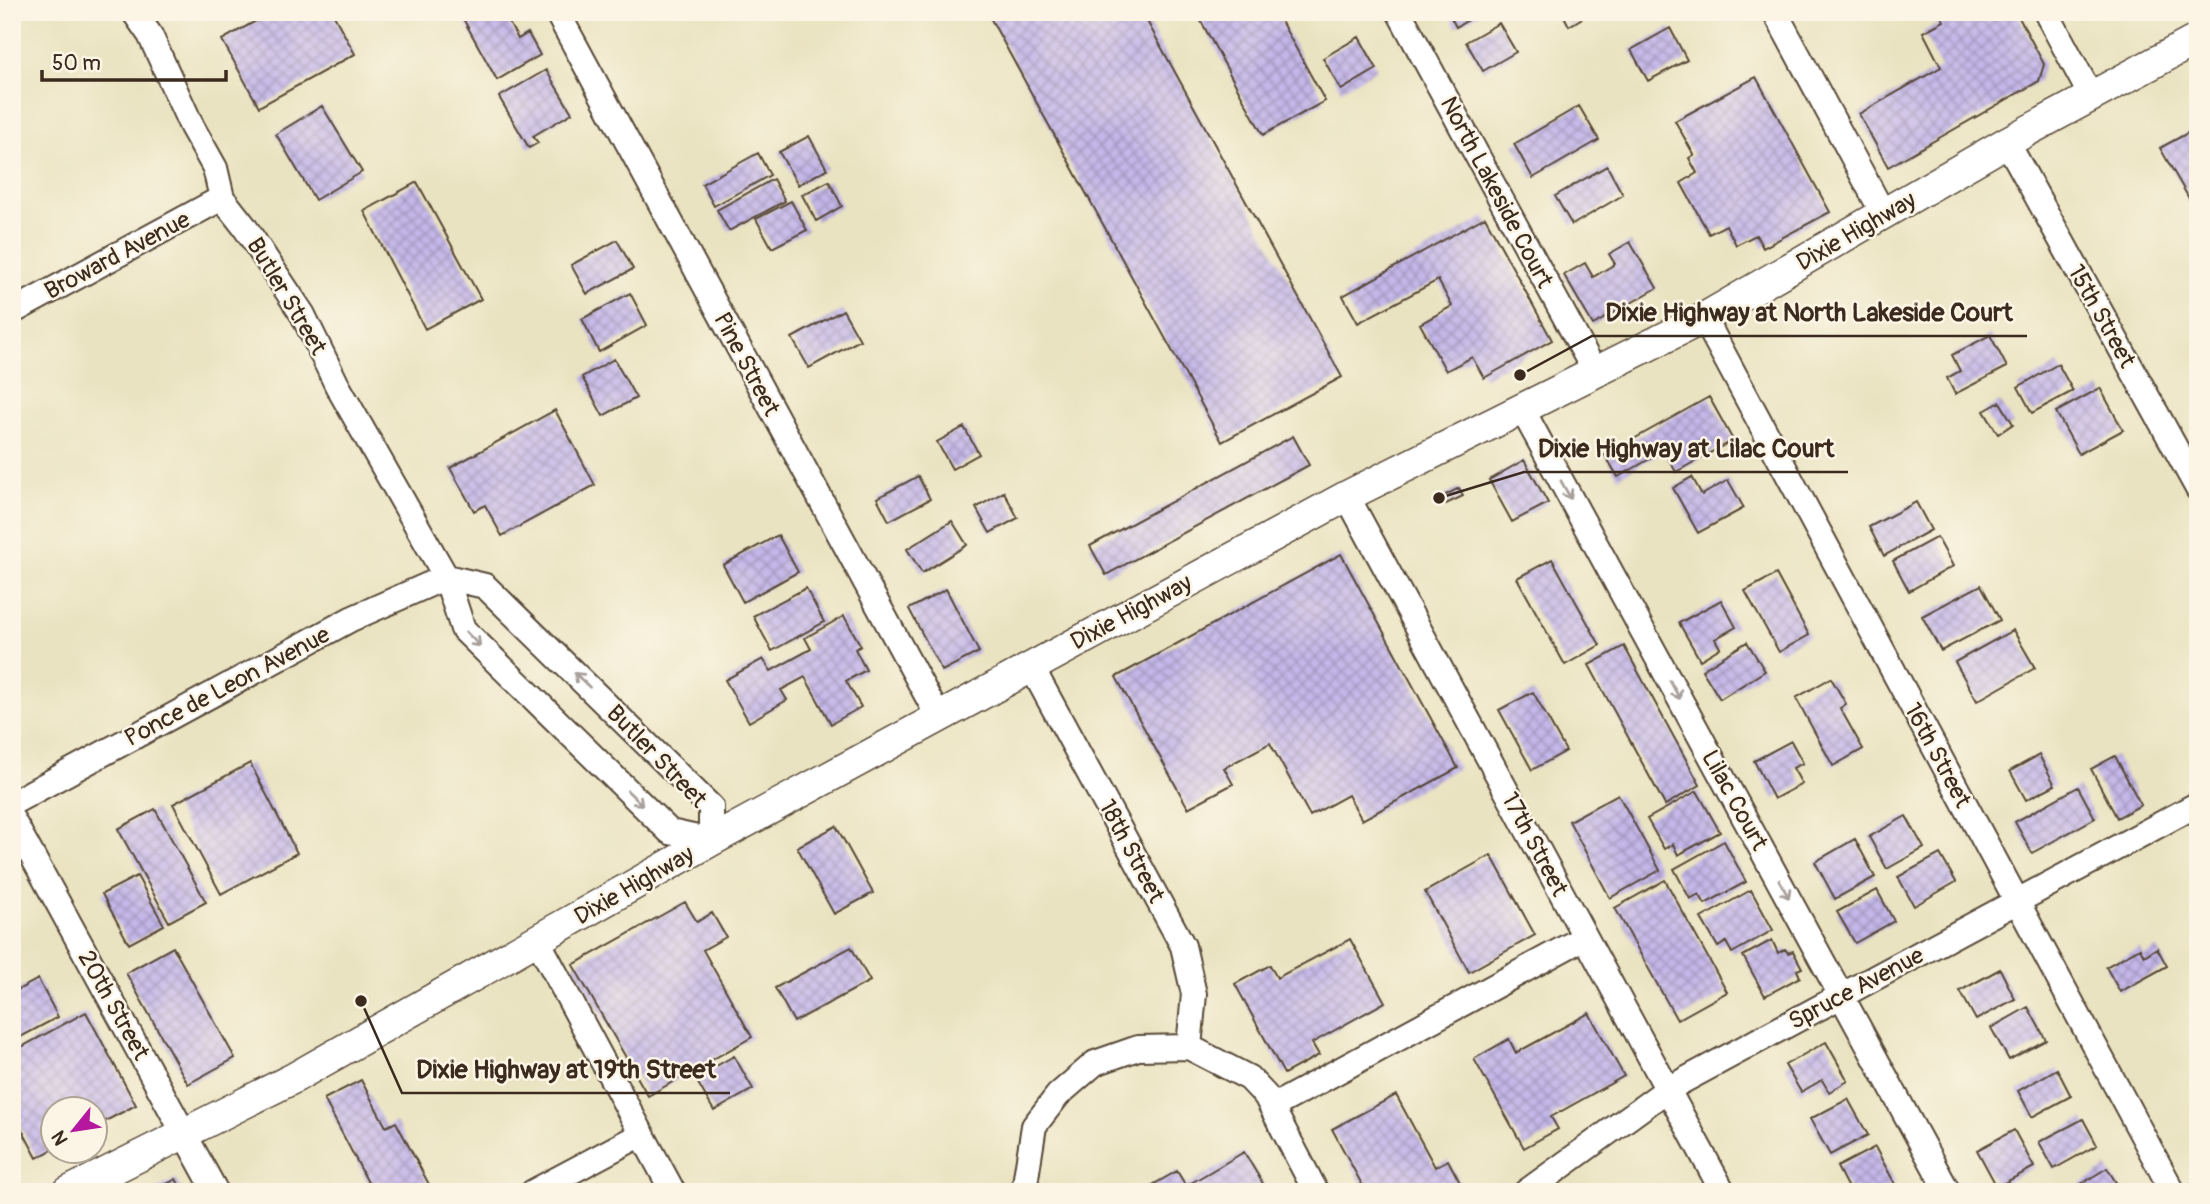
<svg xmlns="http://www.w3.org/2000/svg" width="2210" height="1204" font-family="Pangolin,sans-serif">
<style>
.building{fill:url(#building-cross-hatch)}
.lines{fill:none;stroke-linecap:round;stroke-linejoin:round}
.minor-casing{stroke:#554636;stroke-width:28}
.major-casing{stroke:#554636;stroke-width:33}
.minor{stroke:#fff;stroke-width:24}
.major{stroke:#fff;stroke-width:30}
.oneway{stroke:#a79f9a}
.labels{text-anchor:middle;stroke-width:5;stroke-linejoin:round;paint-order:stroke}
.street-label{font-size:24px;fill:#3b2a1e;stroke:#fcf5e5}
.leader{fill:none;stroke:#3b2a1e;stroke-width:2.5}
.callout-dot{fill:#3b2a1e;stroke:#fcf5e5;stroke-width:2.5}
.callout-label{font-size:26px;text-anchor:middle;font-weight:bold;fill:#3b2a1e;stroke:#fcf5e5;stroke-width:5;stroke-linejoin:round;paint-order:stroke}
</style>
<defs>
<pattern id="building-cross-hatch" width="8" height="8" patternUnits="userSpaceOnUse" patternTransform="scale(1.75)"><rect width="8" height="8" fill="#c4b7e9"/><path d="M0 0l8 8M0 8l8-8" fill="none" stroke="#a095bc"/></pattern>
</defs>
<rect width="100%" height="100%" fill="#fcf5e5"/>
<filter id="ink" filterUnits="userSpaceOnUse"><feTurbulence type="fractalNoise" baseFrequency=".0143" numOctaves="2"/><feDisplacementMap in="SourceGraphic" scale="14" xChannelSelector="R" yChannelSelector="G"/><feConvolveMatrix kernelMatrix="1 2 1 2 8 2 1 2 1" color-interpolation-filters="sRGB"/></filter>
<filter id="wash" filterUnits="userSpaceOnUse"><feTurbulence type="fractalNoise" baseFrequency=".00686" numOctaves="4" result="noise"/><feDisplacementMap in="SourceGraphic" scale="28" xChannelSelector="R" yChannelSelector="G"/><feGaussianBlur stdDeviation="1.57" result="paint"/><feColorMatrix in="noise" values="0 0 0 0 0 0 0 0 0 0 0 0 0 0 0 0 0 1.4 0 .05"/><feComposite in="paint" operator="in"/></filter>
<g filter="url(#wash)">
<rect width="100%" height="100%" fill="#eae3c1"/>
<g id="blocks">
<!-- building -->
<path class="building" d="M272,12H332L355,54L259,107L222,40Z
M465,12H503L518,39L528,33L540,55L497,80L461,15Z
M987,12H1142L1342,377L1222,442Z
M1196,12H1276L1325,101L1263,135Z
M1448,12H1482L1456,27Z
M1562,12H1592L1569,26Z
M1939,12H2016L2044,64L2039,81L1888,167L1859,114L1941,67L1923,32L1944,21Z
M1499,23L1516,52L1483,71L1466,42Z
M1670,28L1687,60L1648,81L1631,50Z
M1359,37L1377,69L1341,90L1323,58Z
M546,70L572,113L533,136L538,143L529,148L499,97Z
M1756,77L1830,212L1763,248L1756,235L1736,245L1726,225L1709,234L1681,183L1697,173L1689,158L1694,155L1675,121Z
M322,106L362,172L315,200L276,134Z
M1579,106L1599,140L1533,178L1514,144Z
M2193,130L2198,138V214L2160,148Z
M809,136L827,169L798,185L779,152Z
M758,153L770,175L714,206L702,184Z
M1607,166L1623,195L1572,225L1555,196Z
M773,179L785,201L729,231L717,210Z
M829,181L842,206L816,221L802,195Z
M417,182L481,299L425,329L364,211Z
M791,201L807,230L772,248L756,219Z
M1485,217L1552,340L1484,378L1472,357L1446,371L1420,324L1452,306L1438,280L1358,323L1343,296Z
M617,240L633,269L587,294L571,265Z
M1630,242L1657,288L1593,325L1564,275L1585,263L1593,277L1615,264L1609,254Z
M630,293L647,325L599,352L582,319Z
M843,310L860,340L809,368L792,338Z
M1990,335L2007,367L1955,394L1947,378L1960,371L1952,355Z
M614,359L636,398L603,416L582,377Z
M2058,364L2073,391L2032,413L2018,387Z
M2100,388L2123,430L2079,454L2056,412Z
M1709,397L1733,440L1676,472L1664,451L1618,477L1605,455Z
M2000,402L2013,424L1998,434L1984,411Z
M555,410L595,485L502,536L485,505L474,511L450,468Z
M964,427L979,454L952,469L937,442Z
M1293,436L1309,465L1106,575L1090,546Z
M1524,460L1548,503L1512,522L1489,480Z
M918,476L930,499L889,521L877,498Z
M1692,477L1702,495L1728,480L1744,508L1698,533L1673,488Z
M1459,488L1463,496L1446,504L1442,497Z
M1004,492L1018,518L990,533L976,508Z
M1916,502L1931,530L1884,556L1869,527Z
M952,521L967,545L922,573L907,549Z
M778,535L798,572L743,602L723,565Z
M1937,537L1953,566L1909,591L1893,561Z
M1341,554L1458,768L1362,820L1348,795L1310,816L1270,743L1224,768L1233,784L1188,808L1116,677Z
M1552,559L1600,645L1565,665L1517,578Z
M1776,574L1809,635L1779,652L1745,591Z
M1981,585L2000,620L1941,651L1922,616Z
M806,588L824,622L772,651L753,616Z
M946,589L979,652L942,671L909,609Z
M1721,600L1736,627L1715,639L1720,648L1700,660L1679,623Z
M844,616L861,646L855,649L866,670L846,681L861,707L831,724L805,677L781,690L787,700L749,722L725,680L763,659L771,671L811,649L805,638Z
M2013,630L2035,668L1977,701L1955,662Z
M1747,642L1765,671L1720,699L1702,670Z
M1624,646L1700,785L1665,805L1589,665Z
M1831,678L1846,704L1840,708L1863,749L1833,766L1796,698Z
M1533,692L1566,751L1532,770L1499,710Z
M1791,741L1803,763L1793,768L1802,784L1774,799L1754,761Z
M2039,755L2055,785L2026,800L2010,771Z
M2115,756L2141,805L2117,818L2091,769Z
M250,763L297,853L221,894L173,804Z
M2078,787L2095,818L2032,853L2015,822Z
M1697,791L1720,832L1678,855L1673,844L1664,849L1647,819Z
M1618,794L1660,870L1610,898L1569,821Z
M155,809L206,902L169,922L118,829Z
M1906,816L1924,848L1887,869L1869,837Z
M836,826L873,893L834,914L797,847Z
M1855,839L1875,877L1835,899L1815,862Z
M1724,841L1746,882L1705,904L1699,894L1690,899L1674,869Z
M1940,854L1956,882L1914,906L1898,877Z
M1491,855L1535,935L1469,972L1425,892Z
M137,876L164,925L129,944L102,894Z
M1665,880L1727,992L1677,1020L1615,908Z
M1751,890L1773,930L1732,953L1726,942L1718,947L1701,918Z
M1877,890L1894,921L1855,943L1837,912Z
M685,902L697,922L712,913L726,937L703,950L752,1037L648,1096L573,965Z
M1350,939L1385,1002L1312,1043L1319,1055L1284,1074L1235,984L1270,965L1277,978Z
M1772,940L1778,953L1785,949L1788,953L1793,951L1802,968L1797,970L1800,977L1765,996L1743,956Z
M173,947L235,1058L188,1084L126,973Z
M851,947L870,981L794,1022L775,988Z
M2140,948L2144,956L2157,948L2167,966L2120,992L2106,967Z
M2000,969L2015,999L1976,1020L1960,991Z
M38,979L58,1017L15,1040L12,1035V993Z
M2028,1007L2046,1040L2009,1060L1991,1028Z
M86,1012L136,1105L94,1127V1110H52V1150L37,1158L12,1111V1052Z
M1589,1013L1624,1076L1551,1117L1558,1129L1524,1148L1474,1059L1509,1039L1516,1053Z
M1826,1042L1848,1081L1829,1092L1822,1080L1801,1092L1785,1065Z
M734,1056L753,1089L714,1111L695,1078Z
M2057,1069L2071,1096L2032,1117L2018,1091Z
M361,1080L386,1127L396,1122L433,1192H373L324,1099Z
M1396,1095L1435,1167L1448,1160L1465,1192H1366L1332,1129Z
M1848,1099L1868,1135L1830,1155L1810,1119Z
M2083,1119L2097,1145L2054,1169L2039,1142Z
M2014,1130L2034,1167L1997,1187L1977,1150Z
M1875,1147L1895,1184L1880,1192H1850L1837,1167Z
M1244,1152L1265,1187L1257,1192H1154L1151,1186L1177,1171L1186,1186Z
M2107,1168L2122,1192H2068Z
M176,1179L183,1192H152Z"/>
</g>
</g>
<g filter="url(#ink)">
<use href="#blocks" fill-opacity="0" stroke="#554636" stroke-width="2"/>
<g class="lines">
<defs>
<path id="minor" d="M134,12L150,35L192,127L215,168L222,198L244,226L303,315L337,385L446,577L463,629L670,832L711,841V807L485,586L446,577
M557,12L938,716
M1399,12L1595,372
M1775,12L1884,215
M2046,12L2091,96
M2007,142L2198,489
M12,312L222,198
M1704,318L2173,1192
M1522,409L1948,1192
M1347,496L1723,1192
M1031,666L1183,946L1194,994L1189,1047
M12,803L351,619L446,577
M12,819L216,1192
M538,941L673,1192
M1272,1107L1585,937
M533,1192L642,1134
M1026,1192L1025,1184L1034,1126L1058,1095L1095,1063L1138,1048L1189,1047L1249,1078L1266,1096L1316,1192
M1526,1192L1668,1089L2198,804"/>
<path id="major" d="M68,1192L292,1079L711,841L1347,496L1704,318L2007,142L2198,39"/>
</defs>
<!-- minor casing -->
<use href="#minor" class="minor-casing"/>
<!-- major casing -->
<use href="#major" class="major-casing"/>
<!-- minor -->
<use href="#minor" class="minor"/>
<!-- major -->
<use href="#major" class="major"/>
</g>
<!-- one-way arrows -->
<defs><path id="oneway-shaft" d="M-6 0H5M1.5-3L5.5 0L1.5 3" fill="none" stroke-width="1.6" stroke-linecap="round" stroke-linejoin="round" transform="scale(1.75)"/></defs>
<g class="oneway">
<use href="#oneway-shaft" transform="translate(1566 490) rotate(61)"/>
<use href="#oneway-shaft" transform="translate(473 639) rotate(45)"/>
<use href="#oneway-shaft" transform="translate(582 680) rotate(-136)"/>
<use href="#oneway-shaft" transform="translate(1675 690) rotate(61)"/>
<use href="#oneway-shaft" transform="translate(635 798) rotate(44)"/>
<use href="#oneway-shaft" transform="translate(1784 889) rotate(61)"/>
</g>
</g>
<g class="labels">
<!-- street labels -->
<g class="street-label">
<text transform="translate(1497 192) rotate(62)" y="8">North Lakeside Court</text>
<text transform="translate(1856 231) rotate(-30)" y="8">Dixie Highway</text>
<text transform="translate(117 255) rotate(-28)" y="8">Broward Avenue</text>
<text transform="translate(287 296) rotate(59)" y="8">Butler Street</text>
<text transform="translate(2102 316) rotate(61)" y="8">15th Street</text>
<text transform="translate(747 364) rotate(62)" y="8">Pine Street</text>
<text transform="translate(1131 612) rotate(-28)" y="8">Dixie Highway</text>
<text transform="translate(227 686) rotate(-28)" y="8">Ponce de Leon Avenue</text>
<text transform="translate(1938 755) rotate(62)" y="8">16th Street</text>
<text transform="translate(657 756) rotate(46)" y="8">Butler Street</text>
<text transform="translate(1735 800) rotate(61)" y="8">Lilac Court</text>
<text transform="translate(1535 844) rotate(62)" y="8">17th Street</text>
<text transform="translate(1132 851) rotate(62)" y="8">18th Street</text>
<text transform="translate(634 885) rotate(-30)" y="8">Dixie Highway</text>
<text transform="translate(1856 988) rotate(-28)" y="8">Spruce Avenue</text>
<text transform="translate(114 1005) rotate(61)" y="8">20th Street</text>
</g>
</g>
<!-- callouts -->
<path class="leader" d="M1520 375L1592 336H2027M1439 498L1524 472H1848M361 1001L402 1093H730"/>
<g class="callout-dot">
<circle cx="1520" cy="375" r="7"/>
<circle cx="1439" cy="498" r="7"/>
<circle cx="361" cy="1001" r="7"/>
</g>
<g class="callout-label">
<text x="1809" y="321">Dixie Highway at North Lakeside Court</text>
<text x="1686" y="457">Dixie Highway at Lilac Court</text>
<text x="566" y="1078">Dixie Highway at 19th Street</text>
</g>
<!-- margin -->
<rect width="2210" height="1204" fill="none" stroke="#fcf5e5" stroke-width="42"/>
<!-- north arrow -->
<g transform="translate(74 1130) rotate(240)"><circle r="33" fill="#fcf5e5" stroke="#afa495" stroke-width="2"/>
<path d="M0-5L12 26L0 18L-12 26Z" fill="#b5179e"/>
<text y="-10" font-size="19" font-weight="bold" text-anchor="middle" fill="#3b2a1e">N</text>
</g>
<!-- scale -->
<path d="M42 70v10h184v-10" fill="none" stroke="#3b2a1e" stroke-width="3.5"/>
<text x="52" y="70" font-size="21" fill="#3b2a1e" stroke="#fcf5e5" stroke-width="5" paint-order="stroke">50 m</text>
</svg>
